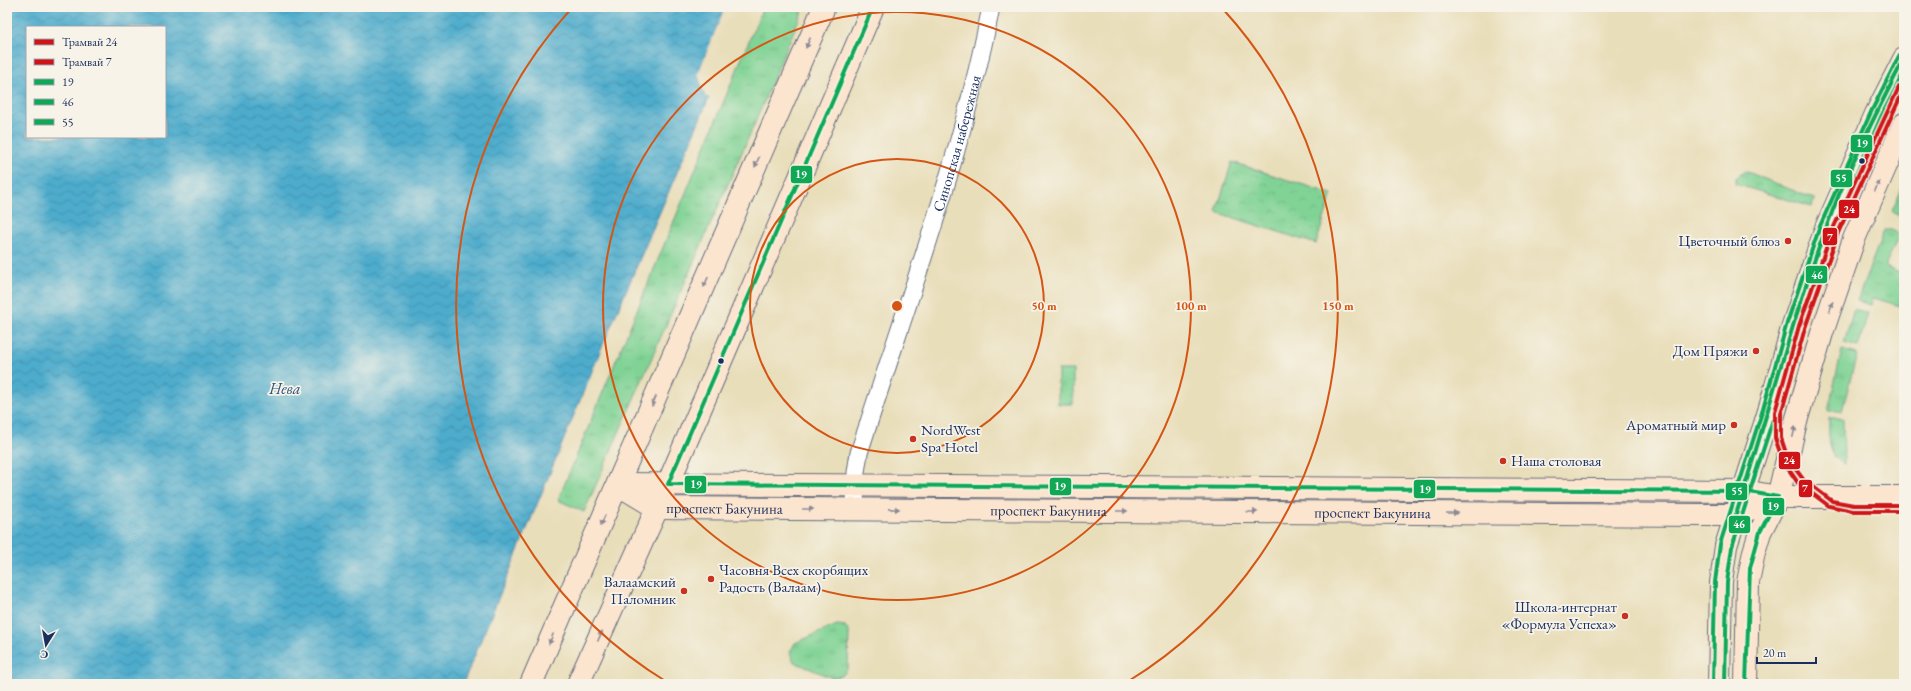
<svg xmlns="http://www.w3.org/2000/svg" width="1911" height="691" font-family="'EB Garamond',serif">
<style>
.grass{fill:url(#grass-tufts);stroke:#4e817a}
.park{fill:url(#park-crowns);stroke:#4e817a}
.water{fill:url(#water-waves);stroke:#346e95;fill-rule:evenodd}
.pier{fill:#e9deba}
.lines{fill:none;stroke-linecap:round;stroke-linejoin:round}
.ferry{stroke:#2a547f;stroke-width:1;stroke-dasharray:5 4;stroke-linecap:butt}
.street-casing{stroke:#636c7e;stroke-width:19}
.secondary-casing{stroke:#636c7e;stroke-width:24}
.street{stroke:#fff;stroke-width:17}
.secondary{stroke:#fce5cf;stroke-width:22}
.bus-1-casing{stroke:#f7f3e8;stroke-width:7}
.bus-2-casing{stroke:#f7f3e8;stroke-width:7}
.bus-3-casing{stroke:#f7f3e8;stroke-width:7}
.bus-1{stroke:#10a855;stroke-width:4}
.bus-2{stroke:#10a855;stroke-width:4}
.bus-3{stroke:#10a855;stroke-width:4}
.tram-1-casing{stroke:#f7f3e8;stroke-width:7}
.tram-2-casing{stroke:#f7f3e8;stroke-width:7}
.tram-1{stroke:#ce1417;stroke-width:4}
.tram-2{stroke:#ce1417;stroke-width:4}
.oneway{fill:#8c8a96}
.ring{fill:none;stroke:#d45514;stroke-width:2}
.bus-dot{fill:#1b2f5e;stroke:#f7f3e8;stroke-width:1.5}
.poi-dot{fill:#c8321e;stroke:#f7f3e8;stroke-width:1.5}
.labels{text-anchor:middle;stroke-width:3.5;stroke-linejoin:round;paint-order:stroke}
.street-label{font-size:15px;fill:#1b2f5e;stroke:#f7f3e8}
.poi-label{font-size:15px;fill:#1b2f5e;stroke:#f7f3e8;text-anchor:end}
.water-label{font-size:16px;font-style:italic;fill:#2a547f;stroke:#f7f3e8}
.centre{fill:#d45514;stroke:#f7f3e8;stroke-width:2}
.ring-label{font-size:12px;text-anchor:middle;font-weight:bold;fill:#d45514;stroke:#f7f3e8;stroke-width:3.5;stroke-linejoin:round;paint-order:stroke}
.line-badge{stroke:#f7f3e8;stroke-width:1.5}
.badge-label{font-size:11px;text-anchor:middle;font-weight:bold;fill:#fff}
</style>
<defs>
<pattern id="grass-tufts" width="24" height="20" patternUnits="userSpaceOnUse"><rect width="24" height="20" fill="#81d395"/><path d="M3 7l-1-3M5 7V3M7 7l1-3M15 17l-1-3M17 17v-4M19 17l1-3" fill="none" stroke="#6fb583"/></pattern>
<pattern id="park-crowns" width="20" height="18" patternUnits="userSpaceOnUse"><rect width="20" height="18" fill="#81d395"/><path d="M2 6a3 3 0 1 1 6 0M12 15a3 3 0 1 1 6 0" fill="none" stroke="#6fb583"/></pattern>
<pattern id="water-waves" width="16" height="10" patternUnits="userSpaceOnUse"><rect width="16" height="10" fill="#4eaccc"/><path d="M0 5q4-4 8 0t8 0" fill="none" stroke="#408ca9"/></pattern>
</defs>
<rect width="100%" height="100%" fill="#f7f3e8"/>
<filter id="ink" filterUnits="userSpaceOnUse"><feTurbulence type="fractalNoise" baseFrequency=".025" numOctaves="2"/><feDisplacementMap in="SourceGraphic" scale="8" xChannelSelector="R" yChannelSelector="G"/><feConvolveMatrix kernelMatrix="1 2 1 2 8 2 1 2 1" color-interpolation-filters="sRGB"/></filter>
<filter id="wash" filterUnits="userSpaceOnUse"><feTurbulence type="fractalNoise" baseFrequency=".012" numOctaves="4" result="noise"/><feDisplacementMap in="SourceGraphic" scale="16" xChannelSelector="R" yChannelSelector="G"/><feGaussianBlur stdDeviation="0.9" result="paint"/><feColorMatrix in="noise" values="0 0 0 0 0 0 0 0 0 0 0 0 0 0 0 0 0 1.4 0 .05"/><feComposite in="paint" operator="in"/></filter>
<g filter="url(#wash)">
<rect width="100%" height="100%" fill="#e9deba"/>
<!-- grass -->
<path class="grass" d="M763,7H804L757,118L584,512L558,500Z
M1745,171L1814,199L1812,207L1735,184L1736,178Z
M1904,184V215H1897L1892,211Z
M1884,230H1892L1897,233L1898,237L1885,267L1904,275V307L1873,298L1871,305L1857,301Z
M1854,309L1868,313L1858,347L1844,343Z
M1842,350L1857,354L1842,411H1828Z
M1058,370H1073V404H1058Z
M1829,418H1843L1844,464C1826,456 1829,434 1829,418Z
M837,625L845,626L849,632L848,668L842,676L832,678L794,662L790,652L795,643Z"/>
<!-- park -->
<path class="park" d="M1232,162L1332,194L1316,244L1216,212Z"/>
<!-- water -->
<path class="water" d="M7,7H725L698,74L705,96L709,98L602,347L463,684H7ZM27,27H165V137H27Z"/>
<!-- pier -->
<path class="pier" d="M725,7H727L700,74L709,98L705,96L698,74Z"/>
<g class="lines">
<!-- ferry -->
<path class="ferry" d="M7,21L14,7"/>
</g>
</g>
<g filter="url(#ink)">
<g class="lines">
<defs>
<g id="street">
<path id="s1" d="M855,509L856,472L859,453C906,305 961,160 991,7"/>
</g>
<g id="secondary">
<path d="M619,484L1744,491L1778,497H1904"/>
<path id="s2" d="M619,485L657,508L1701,515H1736L1778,497"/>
<path d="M531,684L824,7"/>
<path d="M578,684L668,484L873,7"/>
<path d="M1719,684L1721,582L1726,546L1769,411L1793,325L1826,228L1876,114L1904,59"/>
<path d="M1746,684L1748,582L1754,552L1760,532L1778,497L1797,418L1822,333L1854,239L1904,124"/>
</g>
</defs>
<!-- street casing -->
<use href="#street" class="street-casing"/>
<!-- secondary casing -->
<use href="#secondary" class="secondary-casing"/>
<!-- street -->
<use href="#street" class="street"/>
<!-- secondary -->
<use href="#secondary" class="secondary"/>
<defs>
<path id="bus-1" d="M873,7L668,484L1744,491L1778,497L1760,532L1750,568L1746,684
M1733,524C1767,419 1794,310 1834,207C1854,156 1879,107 1904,59"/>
<path id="bus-2" d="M1725,684L1727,582L1732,547L1775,413L1799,327L1832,230L1881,117L1904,72"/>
<path id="bus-3" d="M1713,684L1715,582L1720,544L1763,409L1787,323L1820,226L1871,112L1899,56"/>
</defs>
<!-- bus-1 casing -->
<use href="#bus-1" class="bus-1-casing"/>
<!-- bus-2 casing -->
<use href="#bus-2" class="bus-2-casing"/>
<!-- bus-3 casing -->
<use href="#bus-3" class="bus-3-casing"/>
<!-- bus-1 -->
<use href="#bus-1" class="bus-1"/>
<!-- bus-2 -->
<use href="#bus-2" class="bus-2"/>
<!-- bus-3 -->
<use href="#bus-3" class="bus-3"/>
<defs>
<path id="tram-1" d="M1904,89L1838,233L1805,328L1781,414V438L1788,459L1803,479L1832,501L1854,505H1904"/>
<path id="tram-2" d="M1899,87L1832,231L1799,326L1775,412V438L1783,461L1798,483L1829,506L1853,511H1904"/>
</defs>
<!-- tram-1 casing -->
<use href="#tram-1" class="tram-1-casing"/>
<!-- tram-2 casing -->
<use href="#tram-2" class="tram-2-casing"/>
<!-- tram-1 -->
<use href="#tram-1" class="tram-1"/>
<!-- tram-2 -->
<use href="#tram-2" class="tram-2"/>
</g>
<!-- one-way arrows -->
<defs><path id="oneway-solid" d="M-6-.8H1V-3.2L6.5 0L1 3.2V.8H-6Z"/></defs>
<g class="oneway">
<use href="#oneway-solid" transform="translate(808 43) rotate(113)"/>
<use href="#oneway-solid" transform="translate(757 162) rotate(113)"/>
<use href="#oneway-solid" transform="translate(1877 186) rotate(-67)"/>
<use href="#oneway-solid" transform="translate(706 282) rotate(113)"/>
<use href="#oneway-solid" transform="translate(1831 307) rotate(-71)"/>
<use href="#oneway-solid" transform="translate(654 401) rotate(113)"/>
<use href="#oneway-solid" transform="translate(1794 432) rotate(-77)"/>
<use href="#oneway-solid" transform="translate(808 509)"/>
<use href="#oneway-solid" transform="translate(894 509) rotate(1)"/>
<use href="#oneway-solid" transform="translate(1122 511)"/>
<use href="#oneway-solid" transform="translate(1252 512)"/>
<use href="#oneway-solid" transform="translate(1452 513)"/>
<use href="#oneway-solid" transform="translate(603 520) rotate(114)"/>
<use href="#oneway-solid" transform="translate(600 636) rotate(-66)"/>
<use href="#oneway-solid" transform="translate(551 639) rotate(113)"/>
</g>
</g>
<!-- distance rings -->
<g class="ring">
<circle cx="897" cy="306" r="147"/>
<circle cx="897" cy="306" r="294"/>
<path d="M667 682A441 441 0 0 1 572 8M1222 8A441 441 0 0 1 1127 682"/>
</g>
<!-- markers -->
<g class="bus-dot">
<circle cx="1862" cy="161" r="3.5"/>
<circle cx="721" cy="361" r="3.5"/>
</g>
<g class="poi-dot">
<circle cx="1788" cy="241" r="4"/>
<circle cx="1756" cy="351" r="4"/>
<circle cx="1734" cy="425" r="4"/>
<circle cx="913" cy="439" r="4"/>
<circle cx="1503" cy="461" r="4"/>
<circle cx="711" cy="579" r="4"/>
<circle cx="684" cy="591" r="4"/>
<circle cx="1625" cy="616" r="4"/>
</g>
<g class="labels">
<!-- street labels -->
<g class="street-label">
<text dy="5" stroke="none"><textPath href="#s1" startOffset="381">Синопская набережная</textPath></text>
<text dy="5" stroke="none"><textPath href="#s2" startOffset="112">проспект Бакунина</textPath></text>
<text dy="5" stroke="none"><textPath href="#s2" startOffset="436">проспект Бакунина</textPath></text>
<text dy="5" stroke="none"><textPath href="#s2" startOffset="760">проспект Бакунина</textPath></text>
</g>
<!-- poi labels -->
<g class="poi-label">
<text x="1780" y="246">Цветочный блюз</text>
<text x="1748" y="356">Дом Пряжи</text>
<text x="1726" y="430">Ароматный мир</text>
<text x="921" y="435" text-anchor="start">NordWest<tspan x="921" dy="17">Spa Hotel</tspan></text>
<text x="1511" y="466" text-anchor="start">Наша столовая</text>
<text x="719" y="575" text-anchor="start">Часовня Всех скорбящих<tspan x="719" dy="17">Радость (Валаам)</tspan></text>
<text x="676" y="587">Валаамский<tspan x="676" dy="17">Паломник</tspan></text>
<text x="1617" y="612">Школа-интернат<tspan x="1617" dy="17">«Формула Успеха»</tspan></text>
</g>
<!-- water labels -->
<g class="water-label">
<text x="285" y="394">Нева</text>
</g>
</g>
<circle cx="897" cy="306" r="6" class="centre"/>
<g class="ring-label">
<text x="1044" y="310">50 m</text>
<text x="1191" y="310">100 m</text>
<text x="1338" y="310">150 m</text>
</g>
<g class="line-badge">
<rect x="1850" y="134" width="23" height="19" rx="4" fill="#10a855"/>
<rect x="790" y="165" width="23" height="19" rx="4" fill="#10a855"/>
<rect x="1830" y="169" width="23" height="19" rx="4" fill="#10a855"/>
<rect x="1838" y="199" width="22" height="20" rx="4" fill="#ce1417"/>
<rect x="1822" y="227" width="16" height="19" rx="4" fill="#ce1417"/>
<rect x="1805" y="265" width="23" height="19" rx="4" fill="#10a855"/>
<rect x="1778" y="451" width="23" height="19" rx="4" fill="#ce1417"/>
<rect x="684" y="475" width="23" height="19" rx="4" fill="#10a855"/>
<rect x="1049" y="477" width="23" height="19" rx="4" fill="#10a855"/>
<rect x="1798" y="479" width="15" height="19" rx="4" fill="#ce1417"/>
<rect x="1413" y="479" width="23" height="20" rx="4" fill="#10a855"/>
<rect x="1725" y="482" width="23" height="19" rx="4" fill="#10a855"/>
<rect x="1762" y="497" width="23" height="19" rx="4" fill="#10a855"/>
<rect x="1728" y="515" width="23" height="19" rx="4" fill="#10a855"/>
</g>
<g class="badge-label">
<text x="1862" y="147">19</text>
<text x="801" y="178">19</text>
<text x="1841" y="182">55</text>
<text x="1849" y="213">24</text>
<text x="1830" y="241">7</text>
<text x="1817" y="279">46</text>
<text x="1789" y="464">24</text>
<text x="696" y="488">19</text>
<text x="1060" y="490">19</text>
<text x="1805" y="492">7</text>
<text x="1425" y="493">19</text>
<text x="1737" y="495">55</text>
<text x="1773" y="510">19</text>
<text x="1739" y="528">46</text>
</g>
<!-- margin -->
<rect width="1911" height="691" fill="none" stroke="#f7f3e8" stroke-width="24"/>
<!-- legend -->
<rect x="26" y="26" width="140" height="112" fill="#f7f3e8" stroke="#9fa5b1"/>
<rect x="34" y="39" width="20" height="6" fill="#ce1417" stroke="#9fa5b1"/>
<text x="62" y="46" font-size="12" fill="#1b2f5e">Трамвай 24</text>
<rect x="34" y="59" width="20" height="6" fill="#ce1417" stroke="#9fa5b1"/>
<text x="62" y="66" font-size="12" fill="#1b2f5e">Трамвай 7</text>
<rect x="34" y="79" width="20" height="6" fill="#10a855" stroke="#9fa5b1"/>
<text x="62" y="86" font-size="12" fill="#1b2f5e">19</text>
<rect x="34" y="99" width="20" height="6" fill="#10a855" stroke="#9fa5b1"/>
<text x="62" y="106" font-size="12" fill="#1b2f5e">46</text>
<rect x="34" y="119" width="20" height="6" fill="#10a855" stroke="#9fa5b1"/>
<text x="62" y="126" font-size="12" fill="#1b2f5e">55</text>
<!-- north arrow -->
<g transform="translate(46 645) rotate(191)" stroke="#f7f3e8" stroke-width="3" paint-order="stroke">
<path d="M0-3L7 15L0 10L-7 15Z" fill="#1b2f5e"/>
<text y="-6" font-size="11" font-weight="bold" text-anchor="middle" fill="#1b2f5e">С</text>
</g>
<!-- scale -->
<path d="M1757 657v6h59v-6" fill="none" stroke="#1b2f5e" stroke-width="2"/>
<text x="1763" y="657" font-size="12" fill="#1b2f5e" stroke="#f7f3e8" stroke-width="3" paint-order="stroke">20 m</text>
</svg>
